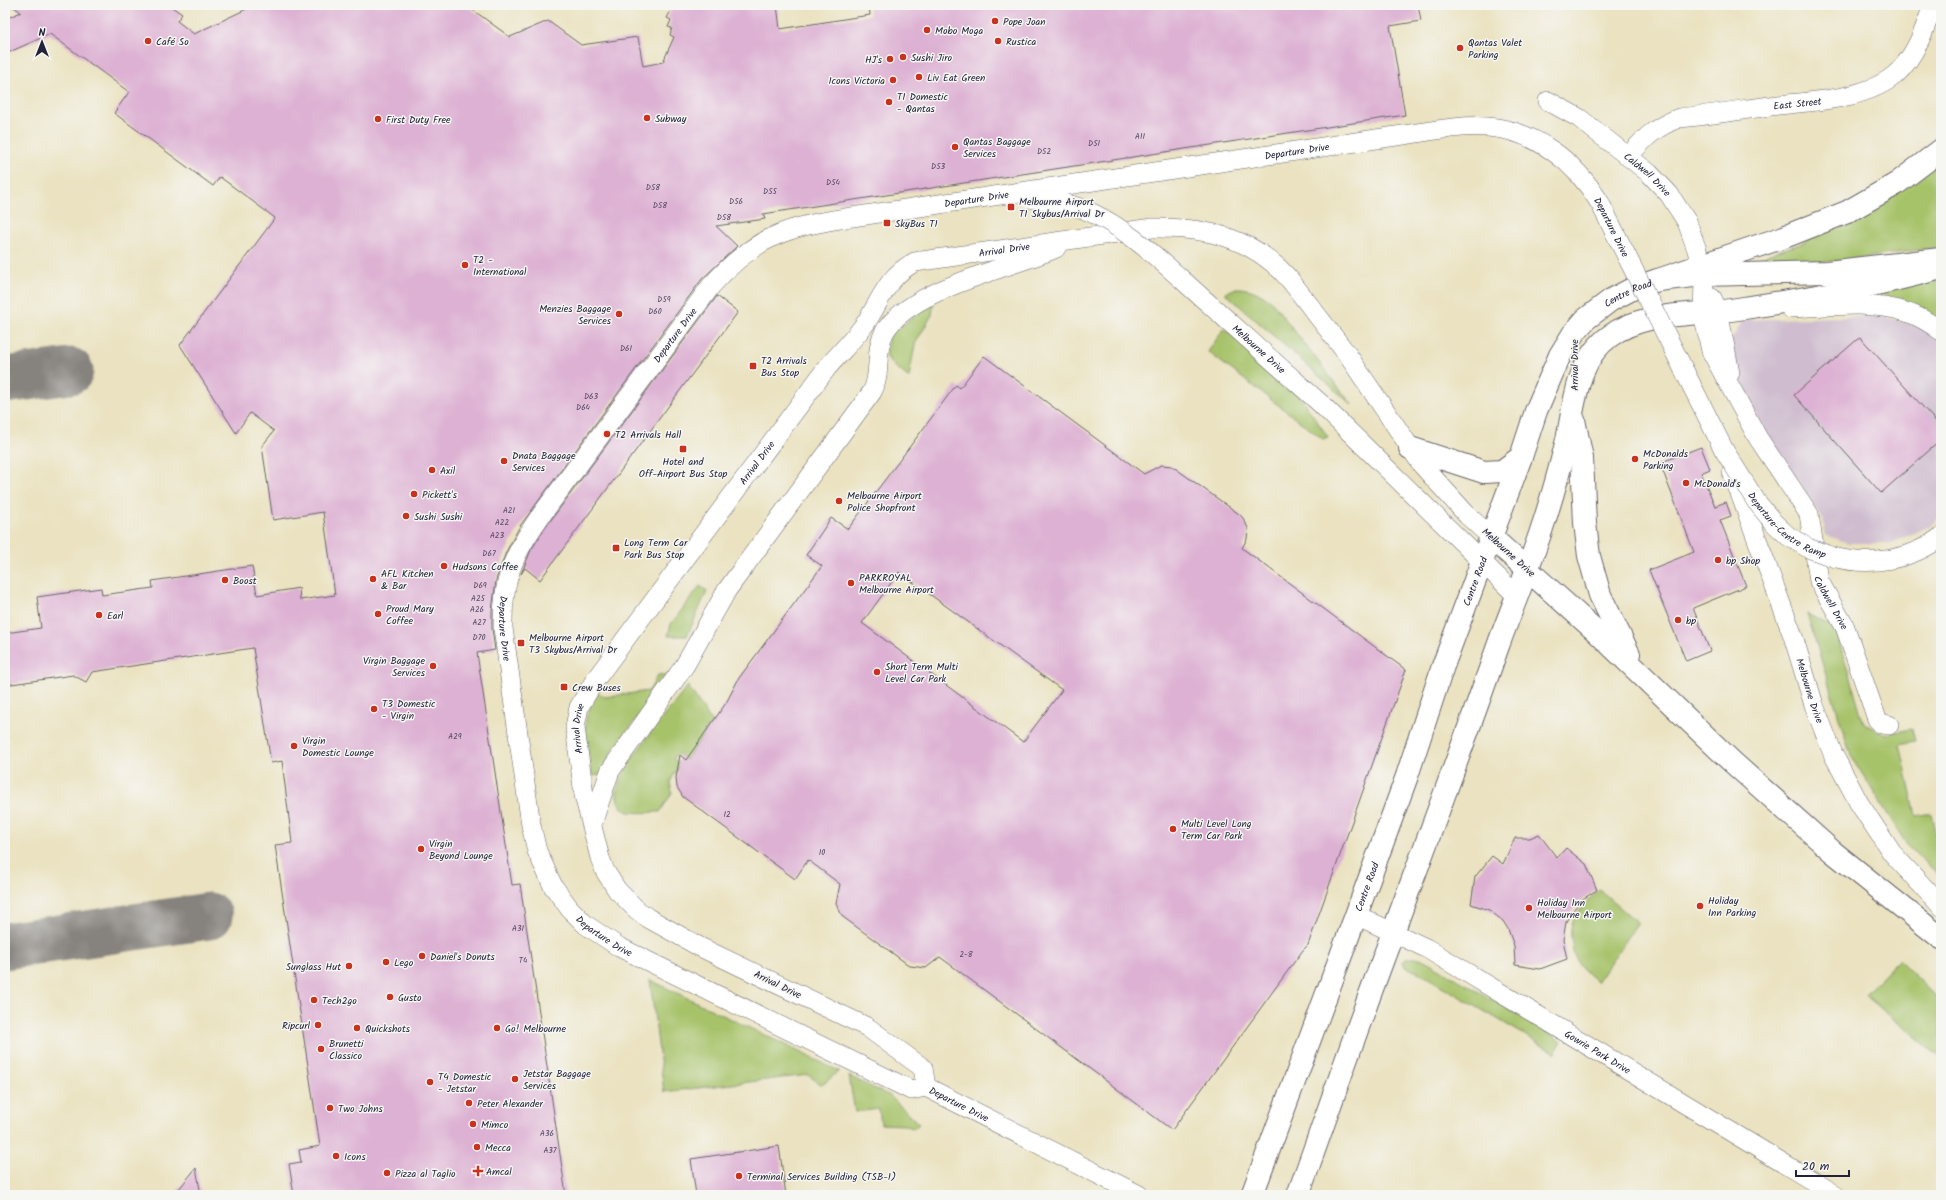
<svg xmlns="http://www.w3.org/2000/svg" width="1946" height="1200" font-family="Kalam,sans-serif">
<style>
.industrial{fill:#cfbdcf}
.green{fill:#a7c36a;stroke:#647252}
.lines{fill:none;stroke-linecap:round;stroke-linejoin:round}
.taxiway{stroke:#86827e;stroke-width:47}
.building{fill:#ddb1d3;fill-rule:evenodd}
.minor-casing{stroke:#68656a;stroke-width:20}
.major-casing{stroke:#68656a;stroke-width:24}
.highway-casing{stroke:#68656a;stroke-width:24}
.minor{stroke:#fff;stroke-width:19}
.major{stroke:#fff;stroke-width:22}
.highway{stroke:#fff;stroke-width:22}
.minor-bridge-casing{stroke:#68656a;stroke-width:20;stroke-linecap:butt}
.minor-bridge{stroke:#fff;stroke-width:19}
.poi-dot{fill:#c8321e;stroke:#f6f6f2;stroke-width:1.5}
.labels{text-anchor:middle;stroke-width:3;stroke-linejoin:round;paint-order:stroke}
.number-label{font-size:8px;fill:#514661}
.poi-label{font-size:10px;fill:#22223b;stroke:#f6f6f2;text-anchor:start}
.street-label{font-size:10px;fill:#22223b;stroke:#f6f6f2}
</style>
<rect width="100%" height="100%" fill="#f6f6f2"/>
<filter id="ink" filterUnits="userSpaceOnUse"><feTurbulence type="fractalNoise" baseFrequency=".025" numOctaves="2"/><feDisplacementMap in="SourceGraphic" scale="8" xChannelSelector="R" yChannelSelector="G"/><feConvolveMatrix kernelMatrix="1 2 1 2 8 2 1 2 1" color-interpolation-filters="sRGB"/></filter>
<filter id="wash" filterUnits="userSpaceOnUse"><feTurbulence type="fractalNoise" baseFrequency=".012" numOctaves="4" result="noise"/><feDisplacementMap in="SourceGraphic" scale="16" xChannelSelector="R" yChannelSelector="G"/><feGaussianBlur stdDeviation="0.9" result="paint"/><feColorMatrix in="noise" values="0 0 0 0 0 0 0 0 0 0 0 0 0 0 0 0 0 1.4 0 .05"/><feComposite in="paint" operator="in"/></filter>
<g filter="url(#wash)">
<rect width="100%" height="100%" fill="#eae2c0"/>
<!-- industrial -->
<path class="industrial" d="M1881,316L1924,328L1941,342V515L1930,526L1891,543H1848L1826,535L1823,519L1763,428L1738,377L1730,342L1743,320Z"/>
<!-- green -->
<path class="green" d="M1941,160V247L1841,261L1761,264L1759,261L1760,258C1777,250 1795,247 1812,239C1858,218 1899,187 1941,160Z
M1941,279V321L1861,298V294Z
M1236,288C1251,288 1260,293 1272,302L1352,405L1225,293Z
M934,302L932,315L915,344L909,378L892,364L886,356L889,335Z
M1224,328L1298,394L1328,437L1323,439L1208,352Z
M700,586L707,591L687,636H668L671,624Z
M1807,614L1835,628L1864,724L1886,734L1912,729L1915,741L1900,744L1916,816L1931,813L1935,834L1941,838V877L1907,845L1851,756Z
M670,674L611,753L601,775L592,776C587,741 578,724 597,692L605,697L649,691L658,675Z
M688,686L712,722L686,760L678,754L674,757V760L680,764L670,782L672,793L660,812C652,812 633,814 626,811C619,807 616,798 617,790C622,763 670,710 688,686Z
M1600,890L1638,923L1597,982C1591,976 1584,971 1579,964C1574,958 1573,951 1572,944C1566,917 1582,907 1600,890Z
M1406,958H1420L1430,963L1562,1041L1555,1053L1418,972L1405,967L1403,962Z
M1899,960L1941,1001V1059L1865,995Z
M650,980L839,1071L822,1085L808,1075L664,1092Z
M849,1076L890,1096L919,1124L914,1129L906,1125L881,1124L879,1109L855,1112Z"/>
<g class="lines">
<!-- taxiway -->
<path class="taxiway" d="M5,380L70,371
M5,946L209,916"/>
</g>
<g id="blocks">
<!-- building -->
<path class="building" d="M11,5H169L182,14L177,21L194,34L255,5H466L510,37L548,21L581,45L638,37L643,66L663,62L674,37L670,35L672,28L668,27L671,20L667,18L674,5H777L780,29L870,15L869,5H1418L1421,21L1390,26L1405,115L763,214L765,219L716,226L737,246L702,279L520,526L506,552L496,580L492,611V629L495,650L477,653L512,885L520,884L566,1195H294L289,1164L301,1162L299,1150L320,1146L275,845L292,843L282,761L271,763L253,648L92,672L86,682L73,675L5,685V633L41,628L37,597L101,588L102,595L153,588L152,581L252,566L257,595L299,588L300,600L335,595L323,512L273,520L262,446L274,431L250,413L236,433L180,345L275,218L220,177L213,186L114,113L129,92L50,34L5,54V19L21,12Z
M717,296L738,312L540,580L525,568L521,574L531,550L548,524Z
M1860,337L1941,427V440L1881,493L1794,395Z
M984,356L1144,474L1161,465L1172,466L1239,514L1243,518L1248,528L1247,539L1242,548L1406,670L1308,945L1303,950L1172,1130L940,957L926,968L910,966L843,917L836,904L840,884L808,860L795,879L683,797L677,787L676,778L680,755L686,760L726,703L739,678L822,566L806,555L831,518L848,529L956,385L960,388ZM899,572L1062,690L1023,742L862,623Z
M1701,447L1710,469L1701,473L1715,506L1726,502L1731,516L1720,520L1746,586L1693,608L1710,651L1686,661L1649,570L1694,552L1661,466L1663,465L1662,462Z
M1539,834L1557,858L1566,848L1586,864L1597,890L1581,900L1570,914L1566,922L1563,940L1567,959L1540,969L1515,965L1514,946L1508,929L1503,921L1489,910L1471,904L1475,877L1492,856L1503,864L1515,838H1530Z
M779,1146L786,1195H696L691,1159Z
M196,1168L201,1195H174Z"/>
</g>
</g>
<g filter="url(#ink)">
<use href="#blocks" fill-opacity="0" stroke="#68656a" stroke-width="1"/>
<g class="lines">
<defs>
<g id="minor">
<path id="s1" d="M1548,101L1579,118L1649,173L1669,194L1687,222L1697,250L1704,281L1703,313L1711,351L1758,438L1809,514L1819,581L1845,627L1877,719L1882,724L1889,725"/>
<path id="s2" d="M1629,156C1645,137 1656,127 1679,118C1710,115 1740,110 1770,106C1809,101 1865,101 1896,74C1915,57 1925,29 1933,5"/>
<path d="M1712,298L1718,311L1730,373"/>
<path d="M1790,308C1828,307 1870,300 1906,312C1919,316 1930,323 1941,331"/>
<path id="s3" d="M1216,310L1321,404L1517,596"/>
<path id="s4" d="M1732,472L1793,636L1814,705L1833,754L1859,803L1892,853L1941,906"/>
<path id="s5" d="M539,518C512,557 502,580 503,628L531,825L537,851L553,886L570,909L586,925L619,947L911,1090L926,1087L1139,1195"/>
<path d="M1833,557C1870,567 1911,560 1941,537"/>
<path d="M592,824L610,771L685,665L727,590L872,392C882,374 874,352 884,333C908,289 1011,268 1056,248"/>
<path id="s6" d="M1356,915L1426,948L1836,1195"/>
<path id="s7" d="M926,1087L923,1068L867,1027L700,947L648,918L637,910L617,890L605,871L600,858L584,795L575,727L579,707L595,680L826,369C839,354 853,340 865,324C881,300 887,276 915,262L1152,228C1206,227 1253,237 1290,280L1347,354L1422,465L1467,515L1491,537"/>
</g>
<g id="major">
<path d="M1574,420L1582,458L1585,523L1589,556L1600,595L1629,654"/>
<path d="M1410,448L1484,472L1502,471L1521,457"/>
<path d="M1491,537L1597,632L1730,760L1833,852L1941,938"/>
<path id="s8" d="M1252,1195L1356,915L1407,776L1443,666L1521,457L1536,411L1560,355L1573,334L1586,319L1611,300L1634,288L1658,280L1703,275L1827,272L1941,259"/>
<path d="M1298,1195C1325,1120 1351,1045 1379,970C1419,862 1460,755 1498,646C1512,607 1529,568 1542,528C1551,501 1559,472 1566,444C1575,406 1575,361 1610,336C1645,311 1690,316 1731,310C1799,300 1868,288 1934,270"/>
</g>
<path id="highway" d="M1658,280L1784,237L1847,212L1896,184L1941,150"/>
</defs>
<!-- minor casing -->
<use href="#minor" class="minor-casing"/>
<!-- major casing -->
<use href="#major" class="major-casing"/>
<!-- highway casing -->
<use href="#highway" class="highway-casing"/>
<!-- minor -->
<use href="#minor" class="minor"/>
<!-- major -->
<use href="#major" class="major"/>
<!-- highway -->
<use href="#highway" class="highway"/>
<defs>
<g id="minor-bridge">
<path d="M1029,198C1045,200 1061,202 1077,207C1128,224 1175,275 1216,310"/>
<path id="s9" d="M539,518L711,286C756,235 788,227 852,217L1403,135C1431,131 1460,125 1488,127C1537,131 1576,163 1600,203L1724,450L1756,501L1773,522L1788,536L1808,548L1833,557"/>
</g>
</defs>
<!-- minor-bridge casing -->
<use href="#minor-bridge" class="minor-bridge-casing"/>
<!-- minor-bridge -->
<use href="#minor-bridge" class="minor-bridge"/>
</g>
</g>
<!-- markers -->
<g class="poi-dot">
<circle cx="995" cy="21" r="4"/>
<circle cx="927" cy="30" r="4"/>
<circle cx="148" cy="41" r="4"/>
<circle cx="998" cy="41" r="4"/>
<circle cx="1460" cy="48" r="4"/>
<circle cx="903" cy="57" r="4"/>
<circle cx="890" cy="59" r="4"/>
<circle cx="919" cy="77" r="4"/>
<circle cx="893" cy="80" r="4"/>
<circle cx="889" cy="102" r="4"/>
<circle cx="647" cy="118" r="4"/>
<circle cx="378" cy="119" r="4"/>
<circle cx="955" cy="147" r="4"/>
<rect x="1007" y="203" width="8" height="8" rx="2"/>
<rect x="883" y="219" width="8" height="8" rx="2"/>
<circle cx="465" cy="265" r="4"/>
<circle cx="619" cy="314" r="4"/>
<rect x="749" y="362" width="8" height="8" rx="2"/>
<circle cx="607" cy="434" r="4"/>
<rect x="679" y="445" width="8" height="8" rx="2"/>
<circle cx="1635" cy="459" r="4"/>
<circle cx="504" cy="461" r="4"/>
<circle cx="432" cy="470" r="4"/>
<circle cx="1686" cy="483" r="4"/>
<circle cx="414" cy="494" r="4"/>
<circle cx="839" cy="501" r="4"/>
<circle cx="406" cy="516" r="4"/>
<rect x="612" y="544" width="8" height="8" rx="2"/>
<circle cx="1718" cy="560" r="4"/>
<circle cx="444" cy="566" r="4"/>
<circle cx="373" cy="579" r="4"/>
<circle cx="225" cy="580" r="4"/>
<circle cx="851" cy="583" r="4"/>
<circle cx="378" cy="614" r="4"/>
<circle cx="99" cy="615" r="4"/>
<circle cx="1678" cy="620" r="4"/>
<rect x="517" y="639" width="8" height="8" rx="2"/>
<circle cx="433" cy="666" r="4"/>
<circle cx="877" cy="672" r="4"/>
<rect x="560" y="683" width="8" height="8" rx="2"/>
<circle cx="374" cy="709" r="4"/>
<circle cx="294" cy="746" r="4"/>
<circle cx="1173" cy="829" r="4"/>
<circle cx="421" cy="849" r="4"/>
<circle cx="1700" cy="906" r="4"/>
<circle cx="1529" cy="908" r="4"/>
<circle cx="422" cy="956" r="4"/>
<circle cx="386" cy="962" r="4"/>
<circle cx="349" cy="966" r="4"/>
<circle cx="390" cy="997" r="4"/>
<circle cx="314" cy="1000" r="4"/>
<circle cx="318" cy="1025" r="4"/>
<circle cx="357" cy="1028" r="4"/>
<circle cx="497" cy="1028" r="4"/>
<circle cx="321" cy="1049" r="4"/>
<circle cx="515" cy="1079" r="4"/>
<circle cx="430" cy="1082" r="4"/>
<circle cx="469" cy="1103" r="4"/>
<circle cx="330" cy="1108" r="4"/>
<circle cx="473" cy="1124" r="4"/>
<circle cx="477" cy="1147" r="4"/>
<circle cx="336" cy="1156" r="4"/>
<path d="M476 1165h4v4h4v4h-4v4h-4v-4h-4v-4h4z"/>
<circle cx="387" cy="1173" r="4"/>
<circle cx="739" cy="1176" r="4"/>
</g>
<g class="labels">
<!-- number labels -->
<g class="number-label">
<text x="1140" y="139">A11</text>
<text x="1094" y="146">D51</text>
<text x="1044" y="154">D52</text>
<text x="938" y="169">D53</text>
<text x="833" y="185">D54</text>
<text x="653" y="190">D58</text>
<text x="770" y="194">D55</text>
<text x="736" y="204">D56</text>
<text x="660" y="208">D58</text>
<text x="724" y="220">D58</text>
<text x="664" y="302">D59</text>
<text x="655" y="314">D60</text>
<text x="626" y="351">D61</text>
<text x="591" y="399">D63</text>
<text x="583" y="410">D64</text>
<text x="509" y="513">A21</text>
<text x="502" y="525">A22</text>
<text x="497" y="538">A23</text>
<text x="489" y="556">D67</text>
<text x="480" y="588">D69</text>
<text x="478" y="601">A25</text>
<text x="477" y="612">A26</text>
<text x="479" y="625">A27</text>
<text x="479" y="640">D70</text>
<text x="455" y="739">A29</text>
<text x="727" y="817">12</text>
<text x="822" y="855">10</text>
<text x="518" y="931">A31</text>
<text x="966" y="957">2-8</text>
<text x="523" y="963">T4</text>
<text x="547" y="1136">A36</text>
<text x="550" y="1153">A37</text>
</g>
<!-- poi labels -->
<g class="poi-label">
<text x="1003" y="25">Pope Joan</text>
<text x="935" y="34">Mobo Moga</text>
<text x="156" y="45">Café So</text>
<text x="1006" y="45">Rustica</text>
<text x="1468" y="46">Qantas Valet<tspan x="1468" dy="12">Parking</tspan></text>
<text x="911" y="61">Sushi Jiro</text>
<text x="882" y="63" text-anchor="end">HJ's</text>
<text x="927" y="81">Liv Eat Green</text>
<text x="885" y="84" text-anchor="end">Icons Victoria</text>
<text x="897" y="100">T1 Domestic<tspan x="897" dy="12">- Qantas</tspan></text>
<text x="655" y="122">Subway</text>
<text x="386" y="123">First Duty Free</text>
<text x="963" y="145">Qantas Baggage<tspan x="963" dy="12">Services</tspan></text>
<text x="1019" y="205">Melbourne Airport<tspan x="1019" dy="12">T1 Skybus/Arrival Dr</tspan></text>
<text x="895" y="227">SkyBus T1</text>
<text x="473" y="263">T2 -<tspan x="473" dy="12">International</tspan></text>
<text x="611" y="312" text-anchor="end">Menzies Baggage<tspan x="611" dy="12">Services</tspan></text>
<text x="761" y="364">T2 Arrivals<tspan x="761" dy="12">Bus Stop</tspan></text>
<text x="615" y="438">T2 Arrivals Hall</text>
<text x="1643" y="457">McDonalds<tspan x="1643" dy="12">Parking</tspan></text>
<text x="512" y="459">Dnata Baggage<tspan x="512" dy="12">Services</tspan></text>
<text x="683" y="465" text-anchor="middle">Hotel and<tspan x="683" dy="12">Off-Airport Bus Stop</tspan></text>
<text x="440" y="474">Axil</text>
<text x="1694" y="487">McDonald's</text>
<text x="422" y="498">Pickett's</text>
<text x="847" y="499">Melbourne Airport<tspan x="847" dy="12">Police Shopfront</tspan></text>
<text x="414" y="520">Sushi Sushi</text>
<text x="624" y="546">Long Term Car<tspan x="624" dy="12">Park Bus Stop</tspan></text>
<text x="1726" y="564">bp Shop</text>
<text x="452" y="570">Hudsons Coffee</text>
<text x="381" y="577">AFL Kitchen<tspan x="381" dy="12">&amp; Bar</tspan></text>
<text x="859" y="581">PARKROYAL<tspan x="859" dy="12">Melbourne Airport</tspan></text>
<text x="233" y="584">Boost</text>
<text x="386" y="612">Proud Mary<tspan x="386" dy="12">Coffee</tspan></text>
<text x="107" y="619">Earl</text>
<text x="1686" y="624">bp</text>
<text x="529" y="641">Melbourne Airport<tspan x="529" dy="12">T3 Skybus/Arrival Dr</tspan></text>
<text x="425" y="664" text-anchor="end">Virgin Baggage<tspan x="425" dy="12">Services</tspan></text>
<text x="885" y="670">Short Term Multi<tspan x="885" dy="12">Level Car Park</tspan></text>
<text x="572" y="691">Crew Buses</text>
<text x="382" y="707">T3 Domestic<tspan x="382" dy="12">- Virgin</tspan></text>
<text x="302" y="744">Virgin<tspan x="302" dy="12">Domestic Lounge</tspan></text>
<text x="1181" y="827">Multi Level Long<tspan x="1181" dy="12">Term Car Park</tspan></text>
<text x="429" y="847">Virgin<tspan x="429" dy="12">Beyond Lounge</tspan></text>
<text x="1708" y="904">Holiday<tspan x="1708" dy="12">Inn Parking</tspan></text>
<text x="1537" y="906">Holiday Inn<tspan x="1537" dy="12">Melbourne Airport</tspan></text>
<text x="430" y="960">Daniel's Donuts</text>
<text x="394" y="966">Lego</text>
<text x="341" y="970" text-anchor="end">Sunglass Hut</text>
<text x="398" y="1001">Gusto</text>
<text x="322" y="1004">Tech2go</text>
<text x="310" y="1029" text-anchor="end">Ripcurl</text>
<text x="365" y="1032">Quickshots</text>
<text x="505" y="1032">Go! Melbourne</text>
<text x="329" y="1047">Brunetti<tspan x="329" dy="12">Classico</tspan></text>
<text x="523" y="1077">Jetstar Baggage<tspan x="523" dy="12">Services</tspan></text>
<text x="438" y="1080">T4 Domestic<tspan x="438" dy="12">- Jetstar</tspan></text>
<text x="477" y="1107">Peter Alexander</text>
<text x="338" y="1112">Two Johns</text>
<text x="481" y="1128">Mimco</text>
<text x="485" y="1151">Mecca</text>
<text x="344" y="1160">Icons</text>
<text x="486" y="1175">Amcal</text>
<text x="395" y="1177">Pizza al Taglio</text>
<text x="747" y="1180">Terminal Services Building (TSB-1)</text>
</g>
<!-- street labels -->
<g class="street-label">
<text dy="4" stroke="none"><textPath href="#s2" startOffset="183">East Street</textPath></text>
<text dy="4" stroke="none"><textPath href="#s9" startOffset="900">Departure Drive</textPath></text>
<text dy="4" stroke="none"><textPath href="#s1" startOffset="124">Caldwell Drive</textPath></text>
<text dy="4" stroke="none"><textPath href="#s9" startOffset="576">Departure Drive</textPath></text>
<text dy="4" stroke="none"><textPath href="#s9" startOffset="1260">Departure Drive</textPath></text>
<text dy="4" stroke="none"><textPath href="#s7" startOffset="1215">Arrival Drive</textPath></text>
<text dy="4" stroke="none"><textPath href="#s8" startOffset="989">Centre Road</textPath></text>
<text dy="4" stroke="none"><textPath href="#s9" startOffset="228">Departure Drive</textPath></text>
<text dy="4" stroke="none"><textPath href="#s3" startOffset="58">Melbourne Drive</textPath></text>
<text transform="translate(1574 365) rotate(-90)" y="4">Arrival Drive</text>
<text dy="4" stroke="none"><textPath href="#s7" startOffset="868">Arrival Drive</textPath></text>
<text dy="4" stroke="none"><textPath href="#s9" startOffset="1610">Departure-Centre Ramp</textPath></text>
<text transform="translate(1509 552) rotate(42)" y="4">Melbourne Drive</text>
<text dy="4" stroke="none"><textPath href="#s8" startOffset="653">Centre Road</textPath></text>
<text dy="4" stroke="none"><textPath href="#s1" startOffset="602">Caldwell Drive</textPath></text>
<text dy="4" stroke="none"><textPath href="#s5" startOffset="119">Departure Drive</textPath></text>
<text dy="4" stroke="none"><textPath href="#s4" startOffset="232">Melbourne Drive</textPath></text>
<text dy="4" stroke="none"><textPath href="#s7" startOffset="544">Arrival Drive</textPath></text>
<text dy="4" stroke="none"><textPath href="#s8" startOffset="329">Centre Road</textPath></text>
<text dy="4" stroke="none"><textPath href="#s5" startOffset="455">Departure Drive</textPath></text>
<text transform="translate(778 984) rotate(26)" y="4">Arrival Drive</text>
<text dy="4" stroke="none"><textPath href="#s6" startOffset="278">Gowrie Park Drive</textPath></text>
<text dy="4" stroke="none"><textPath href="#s5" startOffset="851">Departure Drive</textPath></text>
</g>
</g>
<!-- margin -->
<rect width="1946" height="1200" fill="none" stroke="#f6f6f2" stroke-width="20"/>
<!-- north arrow -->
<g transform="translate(42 42)" stroke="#f6f6f2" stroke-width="3" paint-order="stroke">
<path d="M0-3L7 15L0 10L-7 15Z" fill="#22223b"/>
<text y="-6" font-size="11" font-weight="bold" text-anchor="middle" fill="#22223b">N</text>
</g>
<!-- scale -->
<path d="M1796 1170v6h53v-6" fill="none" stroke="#22223b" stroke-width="2"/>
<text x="1802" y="1170" font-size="12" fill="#22223b" stroke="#f6f6f2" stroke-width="3" paint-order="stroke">20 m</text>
</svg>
